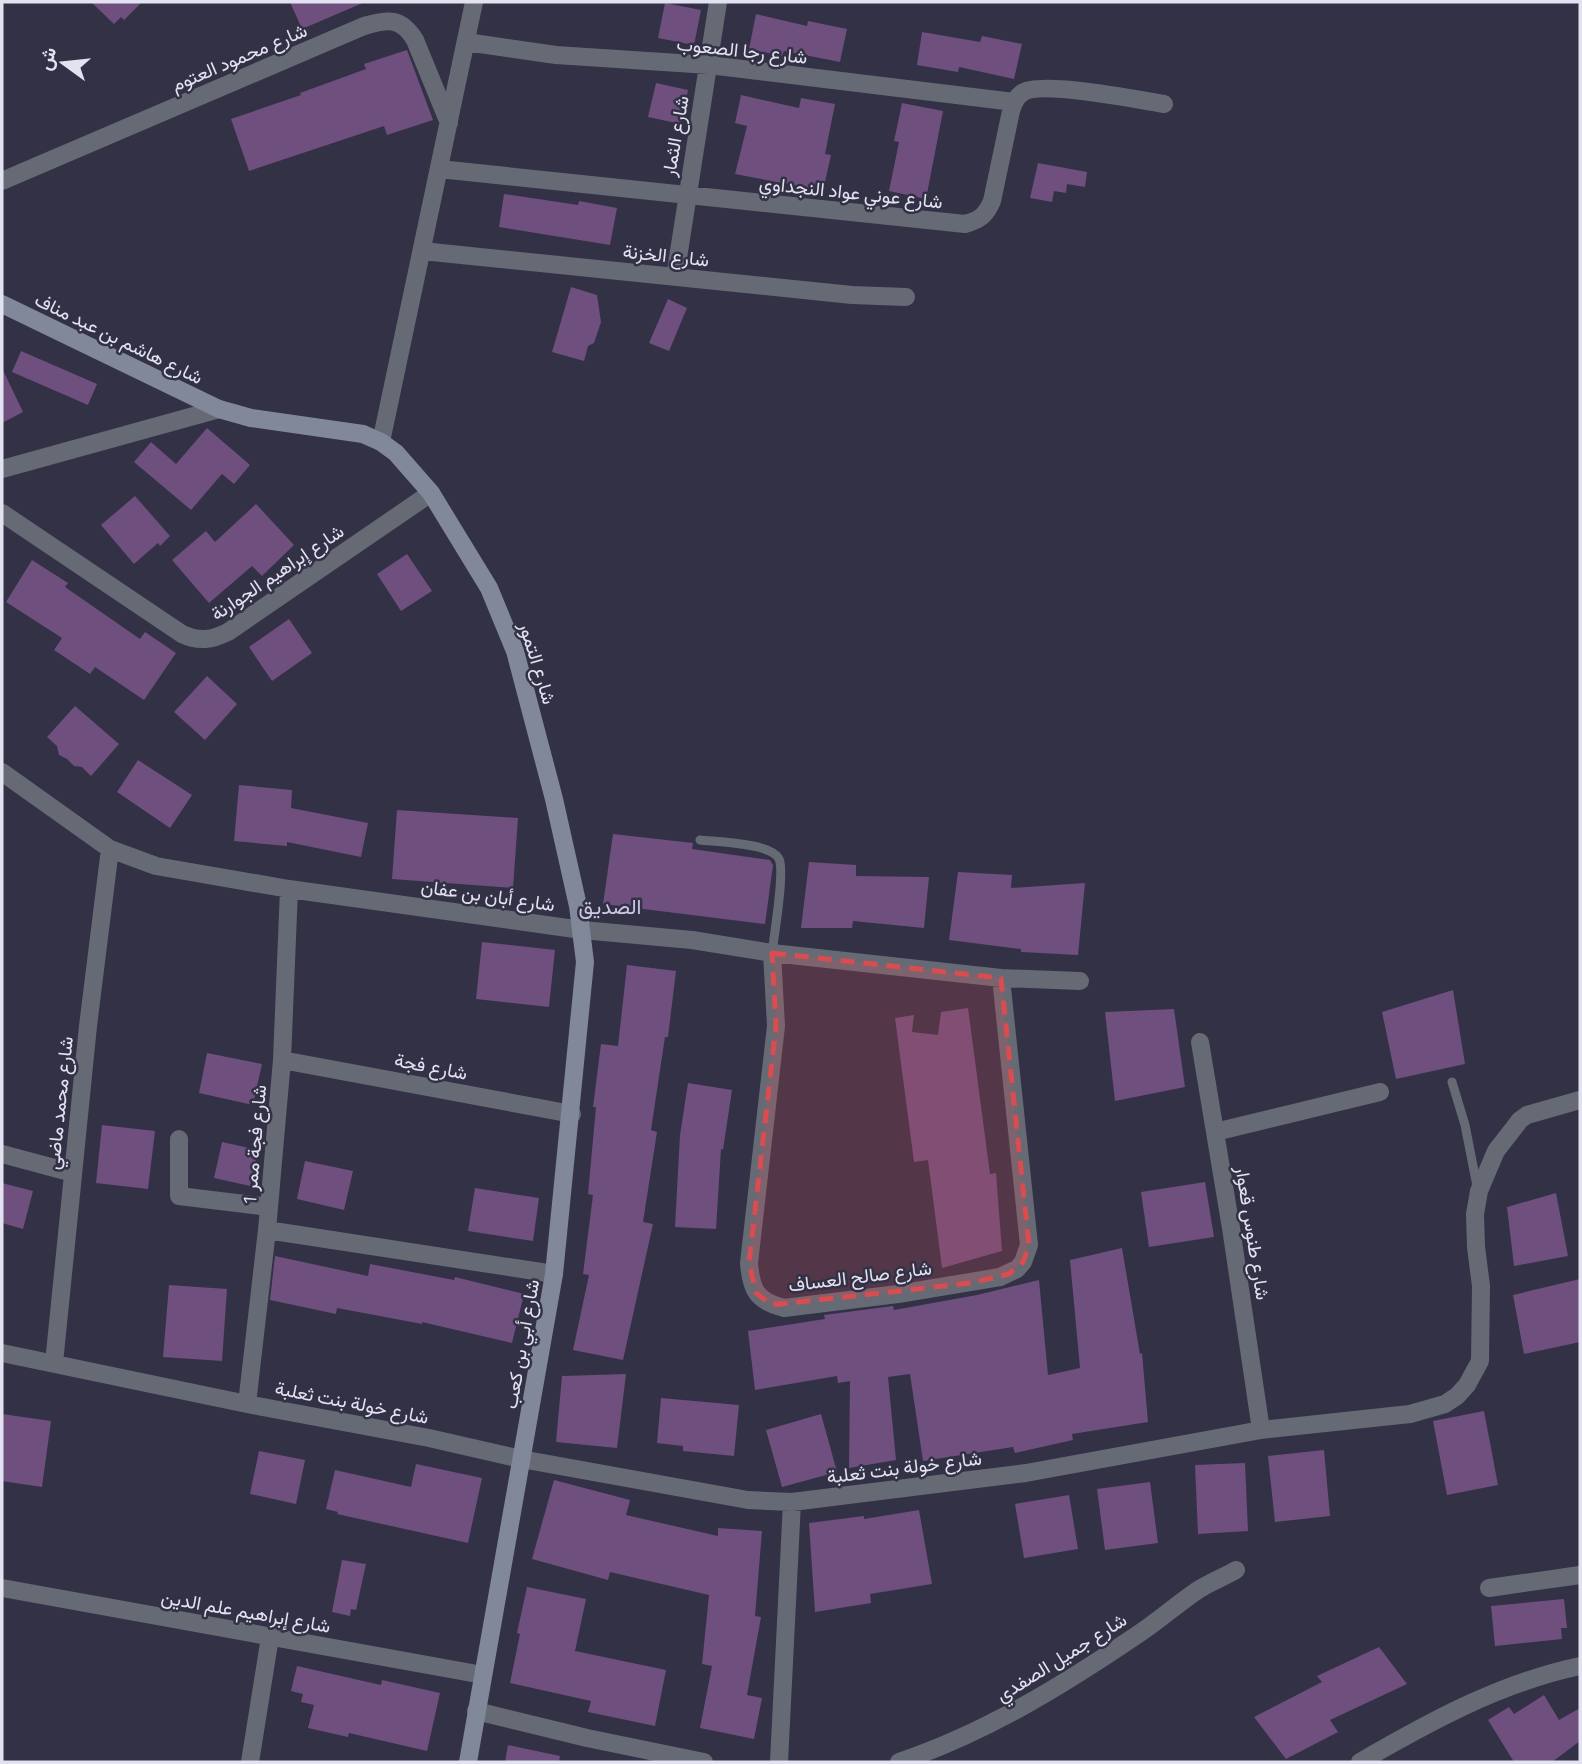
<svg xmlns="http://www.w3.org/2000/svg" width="1582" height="1764" font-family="'Titillium Web',Vazirmatn,sans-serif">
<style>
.building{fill:#6e4f7e}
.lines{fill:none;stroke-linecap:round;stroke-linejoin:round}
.lane{stroke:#666a75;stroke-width:9}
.street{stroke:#666a75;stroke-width:18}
.secondary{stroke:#818899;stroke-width:18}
.marked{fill:#d94d50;fill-opacity:0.2;stroke:#d94d50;stroke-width:5;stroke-dasharray:14 9;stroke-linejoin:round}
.labels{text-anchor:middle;stroke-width:5;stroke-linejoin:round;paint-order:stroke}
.street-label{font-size:19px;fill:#e3e2f0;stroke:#333146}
.neighbourhood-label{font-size:21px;fill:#cccae5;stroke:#333146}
</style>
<rect width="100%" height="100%" fill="#333146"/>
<!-- building -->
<path class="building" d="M91,2H142L124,20L121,17L114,24Z
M290,2H365L302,29Z
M665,3L701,10L694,45L658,38Z
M756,14L807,26L808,21L847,29L840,62L784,51L782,56L749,49Z
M922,32L980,42L982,36L1022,44L1014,79L959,67L958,72L917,65Z
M407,50L433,120L387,135L384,126L249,171L231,119L301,95L300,93L366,69L364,64Z
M656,83L688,90L681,124L648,117Z
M741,95L799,108L801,98L835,104L825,154L831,155L823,191L735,174L747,126L735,123Z
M902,103L943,111L926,199L889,191L899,142L894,141Z
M1038,163L1087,172L1085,187L1067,184L1066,193L1054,191L1052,202L1030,198Z
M504,194L578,205L579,201L617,208L610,245L499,227Z
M571,287L597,295L601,322L594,343L588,346L584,361L552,352Z
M668,299L687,308L669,351L649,343Z
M21,351L97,384L88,405L12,372Z
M2,368L23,412L2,423Z
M207,428L250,465L234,484L222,474L191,510L134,462L151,442L176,464Z
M135,496L170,536L160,546L158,543L134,564L101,525Z
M256,504L294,545L262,576L252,566L209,603L172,560L206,531L215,542Z
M407,554L432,591L401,611L377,574Z
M32,560L68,583L65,587L140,639L145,632L176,653L144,700L95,667L90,674L54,650L62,638L6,602Z
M289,619L312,653L272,681L249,647Z
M207,676L237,704L205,740L174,712Z
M75,706L119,744L91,776L82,767L74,766L67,759L59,755L57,746L47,737Z
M138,760L192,795L170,828L117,792Z
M239,785L292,790L291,808L368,823L361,857L287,842V846L234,841Z
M397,810L518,818L513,888L392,879Z
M613,834L693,843L692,849L770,860L773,865L765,924L603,904Z
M809,862L856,865V876L929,877L924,928L853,921L852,928H801Z
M958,872L1012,875L1011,888L1085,883L1078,955L1021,952V949L949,940Z
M482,942L555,950L549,1007L476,999Z
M627,965L676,971L668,1037H665L651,1130L657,1132L643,1222L653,1224L623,1360L573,1350L589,1275L583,1274L593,1195L588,1194L596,1107H593L601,1044L618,1046Z
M1453,990L1465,1064L1396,1079L1382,1012Z
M968,1008L990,1174L996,1173L1002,1251L942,1268L928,1160L914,1162L895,1018L914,1015L912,1032L938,1035L941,1012Z
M1174,1009L1185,1087L1115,1101L1105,1012Z
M207,1053L262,1064L253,1105L199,1093Z
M688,1083L732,1090L723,1150L721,1149L716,1229L675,1227L680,1135Z
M102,1125L155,1131L148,1189L96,1183Z
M222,1142L258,1150L250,1186L214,1178Z
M305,1161L353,1171L344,1210L297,1199Z
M1205,1182L1214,1237L1149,1247L1141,1192Z
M2,1183L33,1191L23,1229L2,1223Z
M475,1188L539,1198L533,1241L468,1231Z
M1556,1193L1568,1256L1514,1266L1507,1207Z
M1122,1248L1140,1354L1142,1353L1148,1422L1072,1434L1073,1440L1015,1453L1013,1447L923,1461L910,1374L888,1377L896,1460L849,1468L850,1381L838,1383L837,1376L755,1390L748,1331L825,1319L824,1315L893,1306L894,1310L977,1295L1039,1280L1048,1375L1080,1368L1070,1260Z
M275,1256L368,1276L370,1264L454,1280L455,1277L524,1294L512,1343L422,1322V1324L337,1308L336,1314L270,1300Z
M1580,1279V1342L1524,1354L1513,1295Z
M169,1285L227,1289L222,1361L163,1357Z
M626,1374L617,1448L556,1442L562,1376Z
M661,1398L739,1405L734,1456L683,1451V1446L657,1443Z
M1484,1411L1498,1485L1447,1495L1433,1421Z
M2,1414L51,1421L42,1487L2,1481Z
M821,1414L837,1472L782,1487L766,1430Z
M1324,1450L1330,1516L1275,1522L1268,1456Z
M259,1451L305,1460L296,1504L250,1494Z
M1245,1463L1248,1531L1198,1534L1195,1465Z
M416,1464L482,1478L468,1543L337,1514L338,1512L326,1509L335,1470L411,1487Z
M554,1480L630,1500L626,1515L718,1536V1528L762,1531L755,1616L761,1617L747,1695L762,1698L754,1739L700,1728L712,1666L702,1664L709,1595L610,1572L608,1580L532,1559Z
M1150,1482L1158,1543L1105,1550L1097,1489Z
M1069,1495L1078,1549L1024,1558L1015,1504Z
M919,1510L932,1584L870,1594L871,1603L815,1612L809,1523L864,1516V1519Z
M342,1560L366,1564L356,1610L351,1609L350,1616L332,1612Z
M527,1587L586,1599L575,1651L666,1670L655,1726L588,1712L591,1701L510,1683L520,1634L517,1633Z
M1564,1599L1567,1628H1561L1562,1639L1495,1646L1491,1606Z
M1379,1647L1407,1684L1330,1720L1338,1732L1286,1759L1254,1717L1322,1682L1317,1676Z
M297,1666L381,1685L382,1680L440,1693L427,1751L349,1733L348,1737L308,1728L314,1705L301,1702L303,1694L291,1691Z
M1544,1695L1559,1720L1580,1708V1741L1552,1762H1514L1488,1720L1509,1707L1514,1714Z
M508,1745L560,1756L559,1762H505Z"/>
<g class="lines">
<!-- lane -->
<path class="lane" d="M700,840C716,842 772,843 779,859C785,871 774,936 772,953
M1452,1082L1465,1125L1477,1186"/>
<!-- street -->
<path class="street" d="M466,42L556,55L709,65L1014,102
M439,169L965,224C980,220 986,215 992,201L1011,111C1013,104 1016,97 1022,93C1039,80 1139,100 1164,104
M2,181L364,26C388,19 401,17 415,40L449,123
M422,251L852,295L906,297
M675,277L718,2
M381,442L474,2
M2,469L219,409
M2,513L182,634C199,642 212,640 228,632L431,493
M2,772L110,849L156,866L289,889L582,930L692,940L772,953L1001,978L1080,981
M772,953L776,1026L749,1263C751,1289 756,1301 784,1308L898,1294L1000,1277L1017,1269L1023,1262L1029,1245L1001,978
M1200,1042L1231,1228L1261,1430
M282,1060L572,1114
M1215,1132L1380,1092
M179,1139V1196L269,1207
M2,1154L73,1173
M267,1230L554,1274
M2,1353L247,1404L429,1438L521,1459L748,1500L792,1502L1026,1473L1261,1430L1410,1414L1445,1404L1457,1396L1467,1385L1480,1361L1481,1286L1476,1247L1475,1214L1479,1191L1496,1151L1520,1120L1527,1115L1580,1100
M54,1363L88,1026L110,849
M247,1404L267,1230L282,1060L289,889
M2,1588L483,1675
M1489,1588L1580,1575
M476,1711L587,1738L704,1762
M250,1762L270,1637
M779,1762L792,1502
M899,1762C983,1734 1060,1687 1134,1637C1156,1623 1176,1605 1198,1590C1210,1582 1224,1577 1236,1570
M1360,1762C1431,1721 1500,1683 1580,1666"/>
<!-- secondary -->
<path class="secondary" d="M2,304L219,409L251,418L363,434L381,442L396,453L431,493L489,588L515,651L554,799L578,906L585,962L554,1274L468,1762"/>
</g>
<!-- marked area -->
<path class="marked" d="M772,953L1001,978L1029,1245L1023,1262L1009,1274L971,1283L772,1305L756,1293L749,1263L776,1026Z"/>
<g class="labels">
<!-- street labels -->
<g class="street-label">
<text transform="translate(742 50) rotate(6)" y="7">شارع رجا الصعوب</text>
<text transform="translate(239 57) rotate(-23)" y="7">شارع محمود العتوم</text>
<text transform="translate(675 136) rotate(-80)" y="7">شارع الثمار</text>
<text transform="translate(851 192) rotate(6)" y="7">شارع عوني عواد النجداوي</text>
<text transform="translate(666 255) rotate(6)" y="7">شارع الخزنة</text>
<text transform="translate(119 338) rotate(26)" y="7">شارع هاشم بن عبد مناف</text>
<text transform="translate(277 572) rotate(-34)" y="7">شارع إبراهيم الجوارنة</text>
<text transform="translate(538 663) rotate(73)" y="7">شارع التمور</text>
<text transform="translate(488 895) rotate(8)" y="7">شارع أبان بن عفان</text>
<text transform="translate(431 1066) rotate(11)" y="7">شارع فجة</text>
<text transform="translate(59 1103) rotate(-84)" y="7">شارع محمد ماضي</text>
<text transform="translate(254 1145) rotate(-85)" y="7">شارع فجة ممر 1</text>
<text transform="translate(1253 1233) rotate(81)" y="7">شارع طنوس قعوار</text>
<text transform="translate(860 1276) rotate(-7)" y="7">شارع صالح العساف</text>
<text transform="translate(521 1344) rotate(-80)" y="7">شارع أبي بن كعب</text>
<text transform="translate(352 1402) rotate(11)" y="7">شارع خولة بنت ثعلبة</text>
<text transform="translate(904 1467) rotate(-7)" y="7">شارع خولة بنت ثعلبة</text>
<text transform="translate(246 1611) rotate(10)" y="7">شارع إبراهيم علم الدين</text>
<text transform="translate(1061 1657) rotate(-32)" y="7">شارع جميل الصفدي</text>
</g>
<!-- neighbourhood labels -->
<g class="neighbourhood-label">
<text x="610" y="914">الصديق</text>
</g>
</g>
<!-- border -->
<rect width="1582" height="1764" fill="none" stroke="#e3e2f0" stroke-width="7"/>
<!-- north arrow -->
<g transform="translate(63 63) rotate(285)" stroke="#333146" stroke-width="5" paint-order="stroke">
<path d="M0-5L12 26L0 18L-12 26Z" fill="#e3e2f0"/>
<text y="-10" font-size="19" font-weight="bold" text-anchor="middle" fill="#e3e2f0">ش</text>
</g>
</svg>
